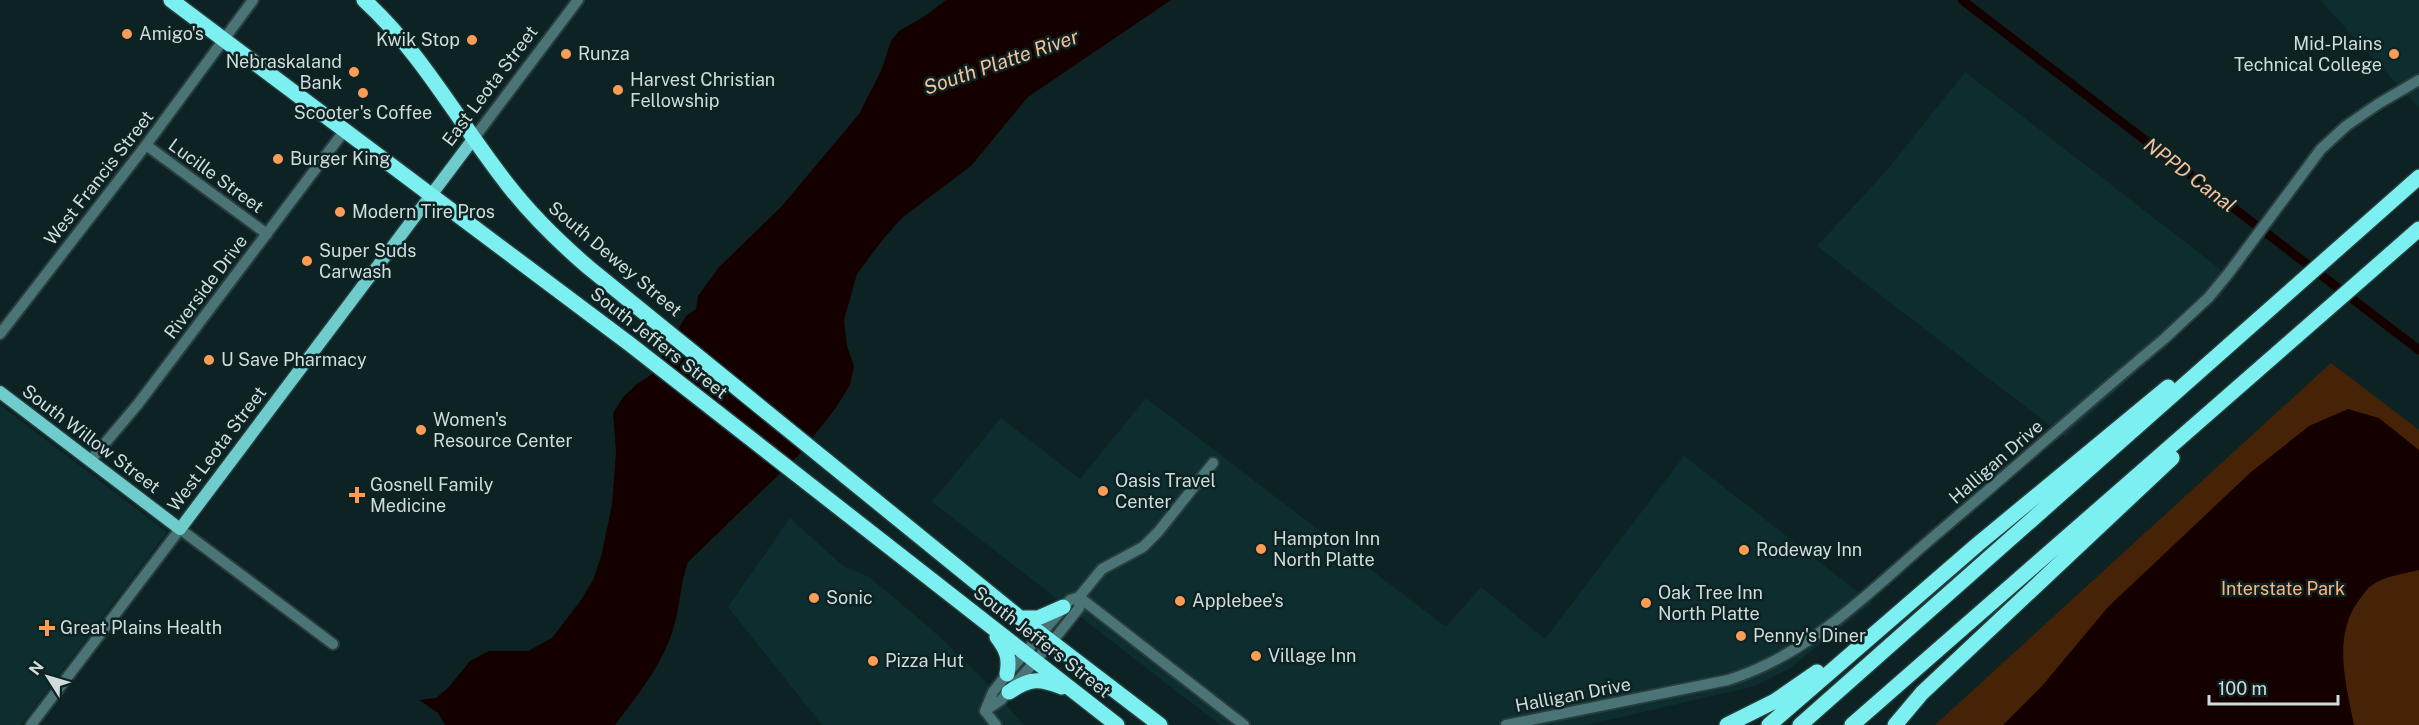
<svg xmlns="http://www.w3.org/2000/svg" width="2419" height="725" font-family="'Public Sans',sans-serif">
<style>
.built{fill:#0d2d2e}
.green{fill:#462306}
.water{fill:#150000}
.lines{fill:none;stroke-linecap:round;stroke-linejoin:round}
.canal{stroke:#150000;stroke-width:9}
.minor-casing{stroke:#283d3d;stroke-width:14}
.major-casing{stroke:#283d3d;stroke-width:15}
.highway-casing{stroke:#283d3d;stroke-width:18}
.minor{stroke:#4a7475;stroke-width:10}
.major{stroke:#6ecccd;stroke-width:12}
.highway{stroke:#7ceff1;stroke-width:15}
.poi-dot{fill:#fd9d55;stroke:#0d2323;stroke-width:2}
.labels{text-anchor:middle;stroke-width:5;stroke-linejoin:round;paint-order:stroke}
.poi-label{font-size:18px;fill:#cfdcdb;stroke:#0d2323;text-anchor:start}
.street-label{font-size:18px;fill:#cfdcdb;stroke:#0d2323}
.park-label{font-size:18px;fill:#fdb381;stroke:#0d2323}
.water-label{font-size:20px;font-style:italic;fill:#f8c09b;stroke:#0d2323}
</style>
<rect width="100%" height="100%" fill="#0d2323"/>
<!-- built -->
<path class="built" d="M2320,0H2419V108Z
M1965,72L2220,269L2222,295L2065,437L1817,246L1887,170Z
M1146,398L1446,627L1481,587L1545,639L1684,456L1872,603L1790,668L1755,686L1587,725H1220L932,502L1001,418L1080,479Z
M0,405L167,532L21,725H0Z
M790,518L843,566L869,577L929,627L982,678L1024,725H822L728,607Z"/>
<!-- green -->
<path class="green" d="M2331,363L2419,430V725H1935Z"/>
<!-- water -->
<path class="water" d="M946,0H1171L1028,97L971,166L903,217L884,238L857,274L844,320L847,346L854,366L850,385L835,409L797,457L688,562C680,584 680,607 673,630C662,665 637,696 615,725H445L438,713L419,700L436,698L448,688L470,661L489,651H528L552,638L581,600L593,580L601,557L612,505L616,452L613,413L623,397L637,384L651,375L686,316L696,309L698,296L719,267L781,207L859,114L881,71L891,41L899,31L925,16Z
M2348,409L2379,418L2419,450V570C2403,574 2384,576 2371,586C2366,589 2363,596 2359,600C2332,637 2346,684 2354,725H2003L2042,686L2108,607L2251,472L2309,426Z"/>
<g class="lines">
<!-- canal -->
<path class="canal" d="M1962,0L2419,350"/>
<defs>
<path id="minor" d="M474,138L578,0
M146,145L267,234
M0,334L146,145L253,0
M90,461L138,404L345,130
M1079,597L1244,725
M1079,597L1102,569L1143,547L1158,532L1213,463
M985,711L1001,700L1052,642L1079,608V597
M985,711L993,692L1007,674L1070,600L1079,597
M985,711L996,725
M31,725L180,529L333,644
M1506,725L1728,680C1809,655 1869,592 1932,538C2010,472 2086,404 2164,339L2209,297L2228,274L2321,149L2346,126L2378,104L2419,80"/>
<path id="major" d="M0,392L180,529L474,138"/>
<path id="highway" d="M171,0L631,345L1117,725
M364,0C423,54 459,123 508,185C532,216 559,242 588,267L1020,618L1160,725
M1020,618H1038L1063,607
M997,637C1007,650 1010,658 1007,674
M1009,692C1030,678 1039,678 1062,687
M1727,725L1775,701L1817,672
M1769,725L1978,544L2168,387
M1800,725L2419,177
M1852,725L2419,229
M1895,725L1922,693L2172,458"/>
</defs>
<!-- minor casing -->
<use href="#minor" class="minor-casing"/>
<!-- major casing -->
<use href="#major" class="major-casing"/>
<!-- highway casing -->
<use href="#highway" class="highway-casing"/>
<!-- minor -->
<use href="#minor" class="minor"/>
<!-- major -->
<use href="#major" class="major"/>
<!-- highway -->
<use href="#highway" class="highway"/>
</g>
<!-- markers -->
<g class="poi-dot">
<circle cx="127" cy="34" r="6"/>
<circle cx="472" cy="40" r="6"/>
<circle cx="566" cy="54" r="6"/>
<circle cx="2394" cy="54" r="6"/>
<circle cx="354" cy="72" r="6"/>
<circle cx="618" cy="90" r="6"/>
<circle cx="363" cy="93" r="6"/>
<circle cx="278" cy="159" r="6"/>
<circle cx="340" cy="212" r="6"/>
<circle cx="307" cy="261" r="6"/>
<circle cx="209" cy="360" r="6"/>
<circle cx="421" cy="430" r="6"/>
<circle cx="1103" cy="491" r="6"/>
<path d="M354 486h6v6h6v6h-6v6h-6v-6h-6v-6h6z"/>
<circle cx="1261" cy="549" r="6"/>
<circle cx="1744" cy="550" r="6"/>
<circle cx="814" cy="598" r="6"/>
<circle cx="1180" cy="601" r="6"/>
<circle cx="1646" cy="603" r="6"/>
<path d="M44 619h6v6h6v6h-6v6h-6v-6h-6v-6h6z"/>
<circle cx="1741" cy="636" r="6"/>
<circle cx="1256" cy="656" r="6"/>
<circle cx="873" cy="661" r="6"/>
</g>
<g class="labels">
<!-- poi labels -->
<g class="poi-label">
<text x="139" y="40">Amigo's</text>
<text x="460" y="46" text-anchor="end">Kwik Stop</text>
<text x="2382" y="50" text-anchor="end">Mid-Plains<tspan x="2382" dy="21">Technical College</tspan></text>
<text x="578" y="60">Runza</text>
<text x="342" y="68" text-anchor="end">Nebraskaland<tspan x="342" dy="21">Bank</tspan></text>
<text x="630" y="86">Harvest Christian<tspan x="630" dy="21">Fellowship</tspan></text>
<text x="363" y="119" text-anchor="middle">Scooter's Coffee</text>
<text x="290" y="165">Burger King</text>
<text x="352" y="218">Modern Tire Pros</text>
<text x="319" y="257">Super Suds<tspan x="319" dy="21">Carwash</tspan></text>
<text x="221" y="366">U Save Pharmacy</text>
<text x="433" y="426">Women's<tspan x="433" dy="21">Resource Center</tspan></text>
<text x="1115" y="487">Oasis Travel<tspan x="1115" dy="21">Center</tspan></text>
<text x="370" y="491">Gosnell Family<tspan x="370" dy="21">Medicine</tspan></text>
<text x="1273" y="545">Hampton Inn<tspan x="1273" dy="21">North Platte</tspan></text>
<text x="1756" y="556">Rodeway Inn</text>
<text x="1658" y="599">Oak Tree Inn<tspan x="1658" dy="21">North Platte</tspan></text>
<text x="826" y="604">Sonic</text>
<text x="1192" y="607">Applebee's</text>
<text x="60" y="634">Great Plains Health</text>
<text x="1753" y="642">Penny's Diner</text>
<text x="1268" y="662">Village Inn</text>
<text x="885" y="667">Pizza Hut</text>
</g>
<!-- street labels -->
<g class="street-label">
<text transform="translate(490 86) rotate(-53)" y="6">East Leota Street</text>
<text transform="translate(216 176) rotate(36)" y="6">Lucille Street</text>
<text transform="translate(99 178) rotate(-52)" y="6">West Francis Street</text>
<text transform="translate(615 259) rotate(40)" y="6">South Dewey Street</text>
<text transform="translate(206 287) rotate(-53)" y="6">Riverside Drive</text>
<text transform="translate(659 343) rotate(38)" y="6">South Jeffers Street</text>
<text transform="translate(91 439) rotate(37)" y="6">South Willow Street</text>
<text transform="translate(217 449) rotate(-53)" y="6">West Leota Street</text>
<text transform="translate(1996 462) rotate(-41)" y="6">Halligan Drive</text>
<text transform="translate(1042 642) rotate(38)" y="6">South Jeffers Street</text>
<text transform="translate(1573 695) rotate(-11)" y="6">Halligan Drive</text>
</g>
<!-- park labels -->
<g class="park-label">
<text x="2283" y="595">Interstate Park</text>
</g>
<!-- water labels -->
<g class="water-label">
<text transform="translate(1001 62) rotate(-19)" y="7">South Platte River</text>
<text transform="translate(2190 175) rotate(37)" y="7">NPPD Canal</text>
</g>
</g>
<!-- north arrow -->
<g transform="translate(48 677) rotate(307)" stroke="#0d2323" stroke-width="4.5" paint-order="stroke">
<path d="M0-4.5L10 22L0 15L-10 22Z" fill="#cfdcdb"/>
<text y="-9" font-size="16" font-weight="bold" text-anchor="middle" fill="#cfdcdb">N</text>
</g>
<!-- scale -->
<path d="M2209 695v9h129v-9" fill="none" stroke="#cfdcdb" stroke-width="3"/>
<text x="2218" y="695" font-size="18" fill="#cfdcdb" stroke="#0d2323" stroke-width="4.5" paint-order="stroke">100 m</text>
</svg>
